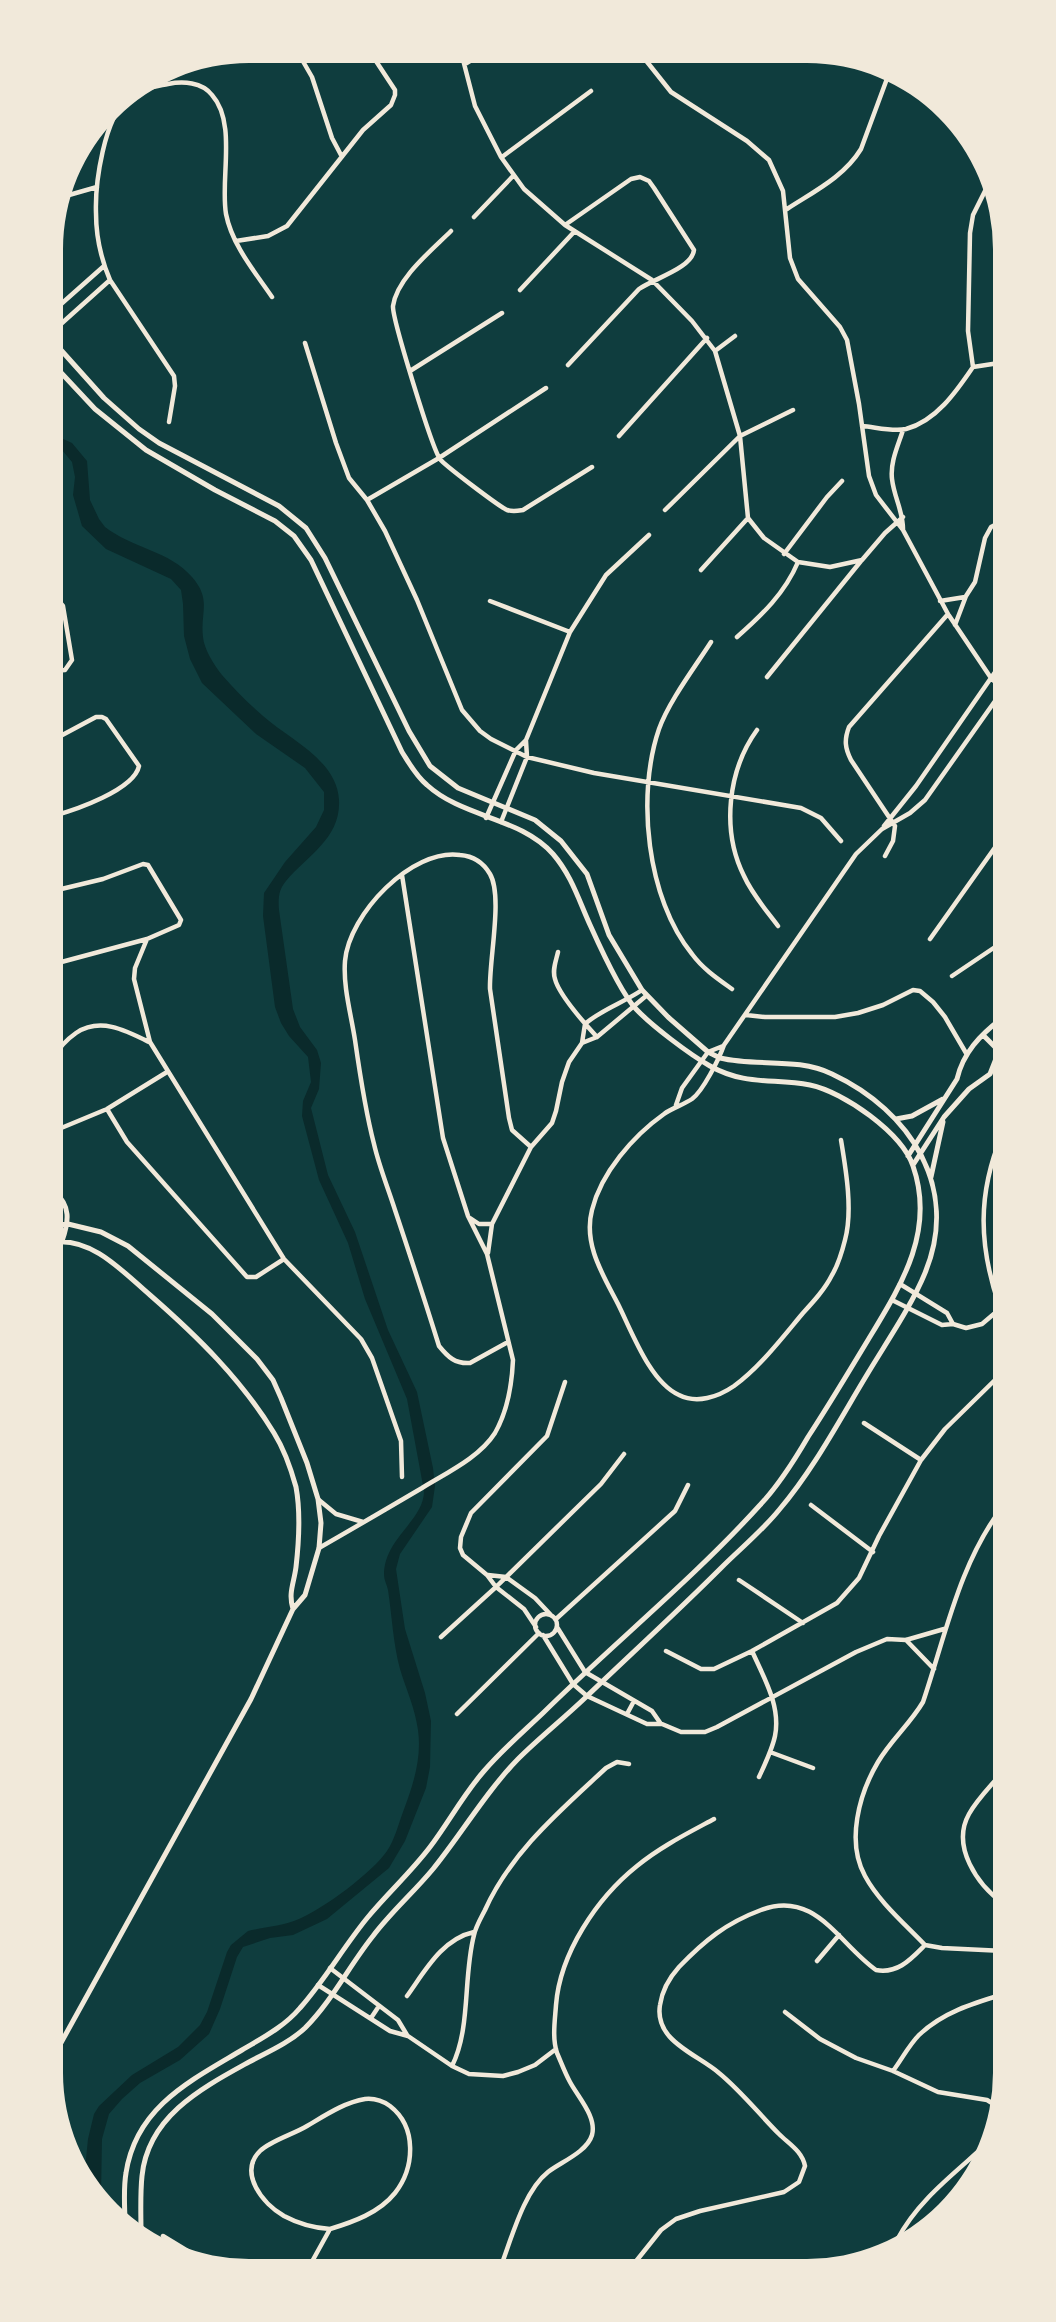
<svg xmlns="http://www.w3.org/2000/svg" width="1056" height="2322" font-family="'PT Sans',sans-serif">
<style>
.water{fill:#0a2a2b}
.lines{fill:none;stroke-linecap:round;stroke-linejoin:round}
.minor{stroke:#f1e9da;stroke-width:4.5}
.tertiary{stroke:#f1e9da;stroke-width:5}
</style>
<rect width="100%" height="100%" fill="#0f3d3e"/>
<!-- water -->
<path class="water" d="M52,434L72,443L87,461L90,500L99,519L105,527C132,548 170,551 192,577C212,600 200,612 203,637C204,649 214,665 222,675C234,689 249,704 263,716C289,739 337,760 339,800C341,838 308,855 286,881C279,889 278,898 279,910L293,1009L300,1027L317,1050L321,1063L319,1089L311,1108L328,1175L355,1232L388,1330L417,1392L433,1468L435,1486L432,1507L400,1554L396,1569L405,1629L425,1693L431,1721L430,1767L426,1788L405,1841L389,1868L327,1919L293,1935L270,1938L243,1947L237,1957L220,2009L209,2034L180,2060L140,2083L122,2099L109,2114L102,2139L101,2194L85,2169L88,2139L94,2114L99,2106L132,2075L178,2047L200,2025L207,2012L227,1952L231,1945L248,1931C264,1927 284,1926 299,1919C323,1909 373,1872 387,1851C395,1839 398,1825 403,1812C413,1785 422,1759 418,1730C415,1708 406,1689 400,1669C393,1643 392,1616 388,1590C387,1585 384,1580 384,1575C384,1538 424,1521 424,1491L407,1399L365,1299L348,1243L319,1180L302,1116L303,1101L311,1082L308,1057L289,1036L281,1023L275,1007L263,916L264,893L285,862L316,827L324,810V792L305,768L256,734L202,683L190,659L184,636L183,604L181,590L171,579L106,549L82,526L73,495L75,477L72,462L62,450L52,447Z"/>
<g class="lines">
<!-- minor -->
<path class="minor" d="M297,51L312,77L332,138L341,155
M461,52L475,106L501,157L524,189L565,225L652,280L692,321L715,351L740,436L748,518L764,538L798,562L830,567L862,560L885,533L903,517
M640,53L671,92L747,141L769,160L783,191L790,258L798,279L840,327L847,340L859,404L869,476L876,495L903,530L948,614L991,678L1000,687
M465,64L485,52
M502,157L591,91
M62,197L97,187
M787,209C813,192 844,177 861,149L888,76
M474,217L513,176
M565,225L631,179L640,177L649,181L654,188L694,250C692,268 655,278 639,289L568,365
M451,231C432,250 397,278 393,306C392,318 432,448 440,459C444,465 500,507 507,510C513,512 517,511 523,510L592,467
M236,241L268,236L287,226L363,130L391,105L395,95V90L370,52
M520,290L574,232
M51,313L104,266
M52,332L110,280
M305,343L336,443L349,478L367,500L385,531L417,600L462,710L480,731L491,739L527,757L594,773L801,808L821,818L841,841
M715,351L735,336
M973,367L968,331L970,233L973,215L989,183
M973,367L999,363
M410,371L502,313
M169,422L175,386L174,376L110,280C101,259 96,236 96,213C95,183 104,118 128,98C139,89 154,87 168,84C183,81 202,82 212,95C237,123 220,179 226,214C232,245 255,272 272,297
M862,426C875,427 893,432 906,429C936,421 956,392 973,367
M619,436L707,338
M367,500L439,458L546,388
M665,510L740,436L793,410
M903,529C903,511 894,497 892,479C890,462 898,446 903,430
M784,554L827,497L842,481
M701,570L748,518
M52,600H58L63,606L72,660L65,670L53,671
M490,601L570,632
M940,601L965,597
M955,625L966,596L975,582L985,538L991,527L999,523
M737,637C762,615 785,593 798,562
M711,642C695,667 669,701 659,729C636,796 647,899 692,954C703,969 718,979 732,989
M767,677L861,561
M757,730C728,770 721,830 744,876C752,894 766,910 778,926
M53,740L96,717H102L106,719L139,766C134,790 75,810 53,816
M486,818L516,750L526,740L570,632L606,575L649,535
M501,822L527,757L526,741
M884,826L916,786L1000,665
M885,856L893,841L895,826L851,760C845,748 844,740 849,727L948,614
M53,891L103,879L143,864L148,865L181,920L179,925L147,939L54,964
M147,939L135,968L134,979L150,1042L284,1259L361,1339L372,1358L401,1441L402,1477
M930,939L1001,839
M558,952C556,961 552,970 555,979C559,995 586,1025 597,1037
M952,976L1001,943
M746,1015L765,1017H835L858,1013L883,1005L913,990L920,991L933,1002L945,1017L966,1053
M582,1043L597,1037L646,996
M54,1058C59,1047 66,1040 76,1033C100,1017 125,1030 149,1042
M676,1105L682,1088L708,1052L723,1046
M107,1109L127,1142L247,1277H256L284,1259
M54,1131L107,1109L167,1072
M841,1140C846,1170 853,1211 845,1240C842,1252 838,1265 832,1275C825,1289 814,1301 803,1313C782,1338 760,1367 734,1386C718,1397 697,1404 679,1395C650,1382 632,1332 618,1304C603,1275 583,1244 592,1210C601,1173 633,1136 664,1114C672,1108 683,1105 692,1099C703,1091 719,1059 724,1045L856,854L882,829L910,813L925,800L1000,694
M470,1218L479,1224H492
M488,1253L492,1224L531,1147L552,1123L556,1111L562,1082L569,1062L582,1043L585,1024C602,1009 623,1003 642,990
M900,1284L947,1313L953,1324
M892,1300L942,1325L953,1324L966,1328L982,1324L995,1313L999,1305H1002
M999,1305C979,1246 977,1194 1002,1135
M508,1342L470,1363C455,1364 448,1357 439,1346C425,1301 410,1255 395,1210C388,1188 379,1166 374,1144C365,1110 360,1075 355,1040C351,1014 343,987 345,961C349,914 412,848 460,855C473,856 483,862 490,874C503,896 489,960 490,989L509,1118L512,1130L531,1147
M864,1423L921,1460
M319,1500L336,1514L363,1522
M811,1505L873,1552
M319,1548C354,1528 388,1508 422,1488C446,1473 479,1458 495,1433C507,1412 512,1383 513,1360L487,1254L468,1216L443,1138L402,875
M488,1575L506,1577L535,1598L550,1614
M739,1580L803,1623
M535 1625a11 11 0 1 1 22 0a11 11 0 1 1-22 0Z
M556,1619L675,1511L688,1485
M536,1627L524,1609L496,1587L487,1575L463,1555L460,1548L461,1537L471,1513L547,1436L565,1382
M557,1627L585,1672L652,1711L661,1724
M543,1635L573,1684L587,1696L647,1724H662L681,1732H705L717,1727L856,1652L887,1639L906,1640L944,1629
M441,1637L496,1587L601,1484L624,1454
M906,1640L934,1669
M666,1651L701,1669H714L752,1651L837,1603L859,1578L879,1536L921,1460L945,1429L996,1379
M752,1651C764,1678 781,1706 775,1736C772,1750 765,1764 759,1777
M457,1714L539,1633
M627,1714L634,1701
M770,1752L813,1768
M1004,1770C993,1784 978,1798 969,1814C951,1846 977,1885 1004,1904
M925,1945C905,1924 879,1902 865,1876C846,1842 859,1794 878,1762C891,1740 910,1724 923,1702C946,1634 959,1564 1003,1506
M925,1945L942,1948L1004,1951
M817,1961L839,1935
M330,1968L398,2020L407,2035
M318,1985L390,2031L408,2036L452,2066L469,2074L503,2076L518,2072L535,2065L556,2049
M407,1996C425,1971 442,1939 474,1932
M785,2012L820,2039L856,2058L893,2071L938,2092L987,2100L1000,2108
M371,2018L379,2006
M452,2066C471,2028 463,1977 474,1935C476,1926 481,1918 485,1910C511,1852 560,1811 606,1768L617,1762L629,1764
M893,2071C902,2059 909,2045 919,2035C943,2012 974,2003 1004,1994
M163,2236L214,2267
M897,2240C919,2198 958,2171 992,2139
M633,2265L661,2230L676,2219L700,2211L784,2192L799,2182L805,2166C802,2151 789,2144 779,2134C759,2114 741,2091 719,2073C697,2054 654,2041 660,2005C662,1991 670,1977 679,1967C704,1941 726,1923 761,1910C815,1889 839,1944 876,1970C898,1974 911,1959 925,1945
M501,2266C512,2237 524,2191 548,2172C561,2162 587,2152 592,2135C597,2117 578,2097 570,2082C565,2073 561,2062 557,2053C552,2038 555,2020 556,2005C560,1953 597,1898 637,1866C660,1847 688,1833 714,1819
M309,2267L330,2229C353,2222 379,2213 395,2193C415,2167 417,2127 390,2106C383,2101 375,2098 365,2099C345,2102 324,2116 307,2126C294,2134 270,2141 260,2151C238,2173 263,2204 284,2216C299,2224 314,2228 330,2229"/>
<!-- tertiary -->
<path class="tertiary" d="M52,340L104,398L139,429L159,443L279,506L306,528L325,558L409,731L430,766L458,788L535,820L561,841L587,874L609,935L642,990L668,1017L708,1052L720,1058C757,1067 797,1057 832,1074C911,1111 960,1188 925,1273C912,1305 886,1343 868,1373C840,1419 814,1469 779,1510C762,1531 740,1549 721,1568C677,1612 630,1655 585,1698C563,1719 539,1738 518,1759C486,1792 462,1833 433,1869C414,1892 391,1912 373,1936C349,1966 332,2001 305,2028C289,2043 268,2052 249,2062C202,2088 148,2116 142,2176C140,2195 141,2214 141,2233
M52,363L95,409L146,450L215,490L275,521L294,536L311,560L402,752C409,763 416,776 427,785C463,818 520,817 553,854C572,876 579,901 591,927C600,947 622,994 636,1009C652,1026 689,1054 710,1066C746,1086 773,1078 810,1085C844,1092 902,1133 913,1166C936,1232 900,1287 868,1340C848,1373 829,1405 808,1437C794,1461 779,1485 760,1505C693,1579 614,1643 543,1713C523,1732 502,1750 484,1771C463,1795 449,1822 430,1847C411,1872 388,1893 368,1917C344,1946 325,1980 300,2008C284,2027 262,2038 242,2050C190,2081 136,2107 126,2173C123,2190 125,2208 125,2225
M983,1035L999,1051
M896,1119L912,1116L943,1099
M908,1156L957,1079C963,1053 980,1035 1001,1019
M913,1165L944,1117L969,1089L990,1074L1001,1046
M931,1177L943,1122
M54,1191C71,1206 69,1221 62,1241
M55,1225L68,1224L101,1232L128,1246L212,1314L257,1359L273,1380L281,1398L307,1463L318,1499L321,1523L319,1548L305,1595L293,1609L251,1699L57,2050
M55,1242C93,1238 123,1272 150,1295C197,1336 241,1379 274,1433C284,1449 291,1469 296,1487C301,1514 299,1541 296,1567C294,1583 288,1593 293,1609"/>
</g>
<!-- crop -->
<path d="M0 0H1056V2322H0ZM249 63H807A186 186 0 0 1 993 249V2073A186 186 0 0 1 807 2259H249A186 186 0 0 1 63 2073V249A186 186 0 0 1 249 63Z" fill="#f1e9da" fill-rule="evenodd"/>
</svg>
